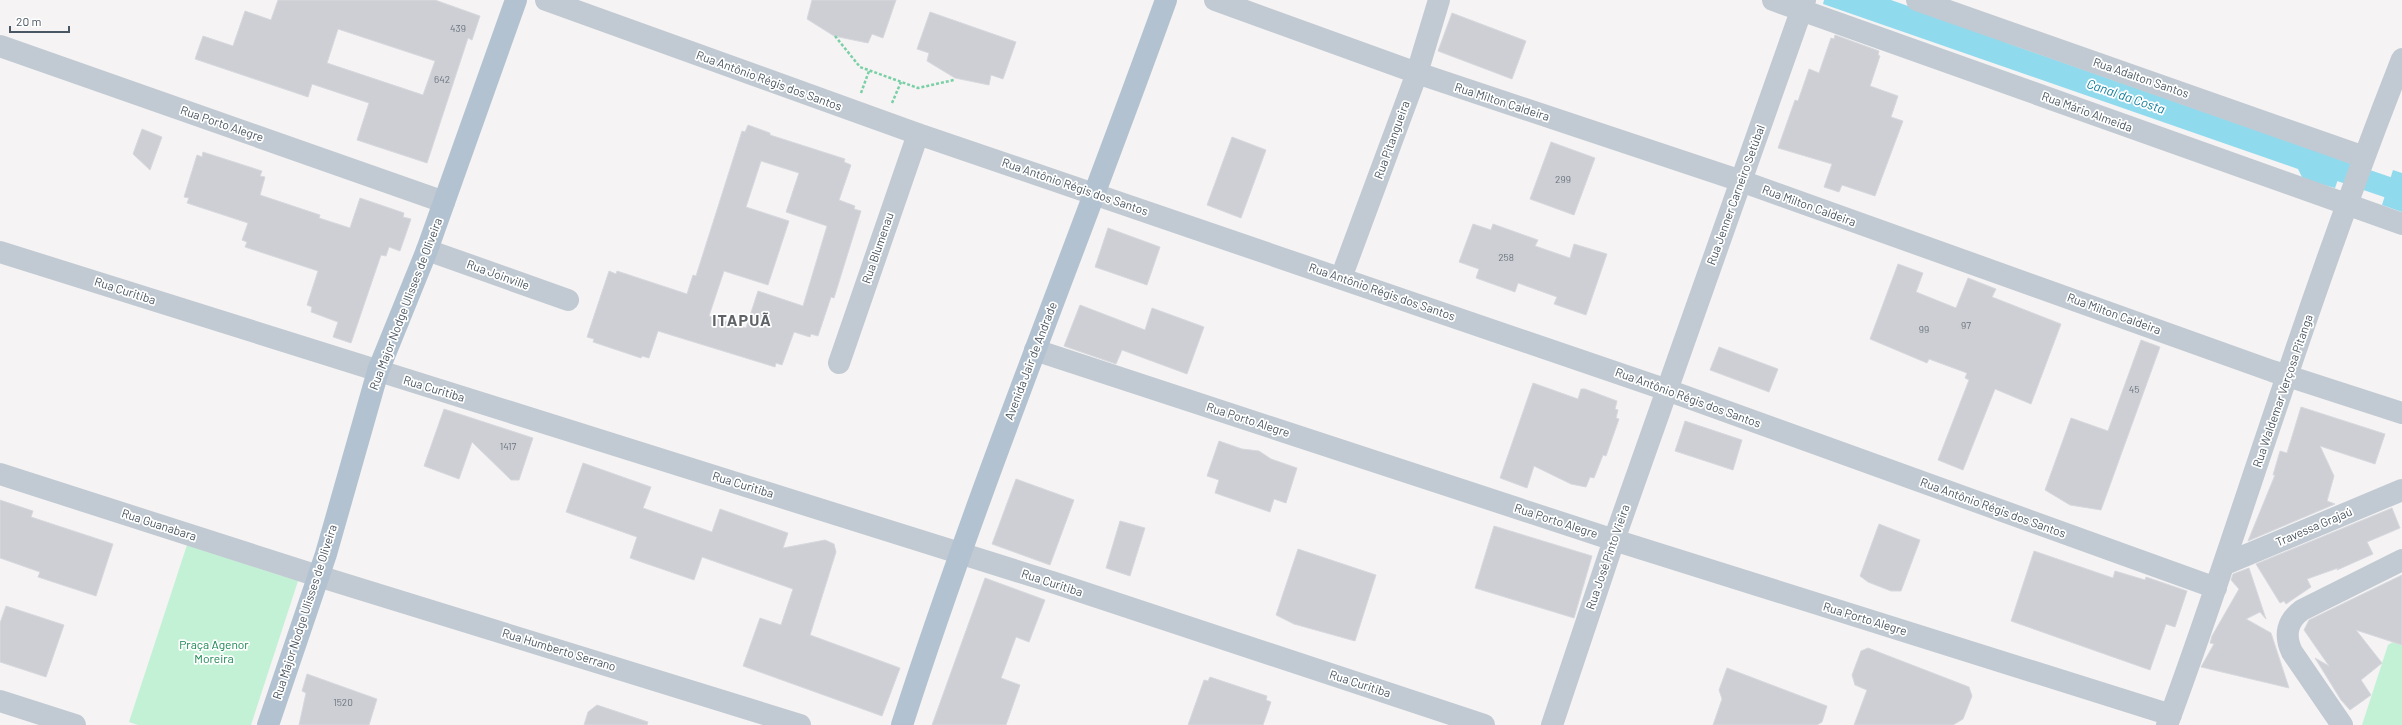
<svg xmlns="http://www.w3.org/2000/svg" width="2402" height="725" font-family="Barlow,sans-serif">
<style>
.green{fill:#c3f1d5}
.water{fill:#90daee}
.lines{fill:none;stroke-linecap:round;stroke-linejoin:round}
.canal{stroke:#90daee;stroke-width:21}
.building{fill:#cdcfd5;stroke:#d7d9de;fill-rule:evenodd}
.path{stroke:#7ad0a6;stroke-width:2.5;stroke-dasharray:3 2;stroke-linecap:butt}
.minor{stroke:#c1cad2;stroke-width:22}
.major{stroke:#b3c2d1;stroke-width:22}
.labels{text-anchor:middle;stroke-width:3.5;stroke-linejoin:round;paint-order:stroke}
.number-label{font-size:10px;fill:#6b747e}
.street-label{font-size:12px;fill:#4a5661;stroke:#fff}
.park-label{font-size:12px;fill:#17864f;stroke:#fff}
.water-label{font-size:13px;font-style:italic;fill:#0c7c9b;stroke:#fff}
.district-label{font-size:16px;font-weight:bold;letter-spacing:1px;fill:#5f6368;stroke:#fff}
</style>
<rect width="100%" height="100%" fill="#f5f3f3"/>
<!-- green -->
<path class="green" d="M187,545L298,581L251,725H138L129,722Z
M2393,642L2402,645V725H2362L2388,645Z"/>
<!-- water -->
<path class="water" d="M1824,0H1891L2007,41V43L2307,148L2339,156L2343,165L2335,188L2303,179L2298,169L1823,4Z
M2393,170L2402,173V212L2382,205Z"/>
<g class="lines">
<!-- canal -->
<path class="canal" d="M2314,162L2402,192"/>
</g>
<!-- building -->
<path class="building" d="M278,0H435L480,16L472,40L468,38L427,163L357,140L369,103L312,84L308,97L195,59L203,36L233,46L245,11L271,20ZM338,29L435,61L423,95L327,63Z
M812,0H896L883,38L872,34L868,43L834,36L807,19Z
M930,12L1016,42L1003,79L991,75L989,85L955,78L927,61L929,53L917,49Z
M1452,13L1526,41L1512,79L1438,51Z
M1835,35L1879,51L1878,55L1880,56L1870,86L1898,96L1891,117L1903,121L1875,196L1842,185L1839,192L1824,187L1832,164L1778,148L1795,100L1798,101L1809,69L1819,73L1831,38L1834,39Z
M748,125L770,133V135L845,159L844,162L851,165L839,200L855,206L854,209L861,211L834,298L831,297L818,336L811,334L810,337L794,332L782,365L776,363L775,367L658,331L649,358L642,356L641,358L593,342L594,339L587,337L609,271L616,274L617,271L687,294L693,275L696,276L742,131L745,132ZM761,161L799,173L786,212L827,226L803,306L758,291L746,328L709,316L724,271L768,285L789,221L746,207Z
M142,129L162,137L150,170L133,154Z
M1232,137L1266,150L1241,218L1207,205Z
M1551,142L1595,158L1574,215L1530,199Z
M203,152L262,171L260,176L265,177L260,195L320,215L319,218L350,228L360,198L404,213L403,217L411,219L400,251L389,247L386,256L381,255L351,343L333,337L338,322L311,312L312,307L307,305L318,271L245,247L247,242L242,240L248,223L187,203L189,198L184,197L197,155L202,157Z
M1473,224L1491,230L1493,224L1538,240L1535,246L1570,258L1574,244L1607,254L1586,315L1554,304L1557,297L1518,283L1515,292L1476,278L1479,269L1459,262Z
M1108,228L1160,247L1147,285L1095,267Z
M1898,264L1923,273L1916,292L1956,308L1968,278L1996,289L1992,297L2061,324L2031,404L1995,389L1963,470L1938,460L1969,380L1965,378L1967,373L1929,359L1927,363L1870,339Z
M1080,305L1145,330L1152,308L1204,327L1187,374L1122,350L1116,364L1064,346Z
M2141,340L2160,347L2101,510L2070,505L2045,490L2071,418L2108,431Z
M1719,347L1778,369L1769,392L1710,370Z
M1533,383L1578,399L1581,389H1585L1617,401L1615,409L1618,410L1616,418L1619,419L1606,456L1603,455L1594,478L1590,477L1586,487L1571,484L1534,466L1527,488L1500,478Z
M2301,407L2385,434L2375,464L2320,446L2334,476L2327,501L2335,504L2248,541L2275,475H2273L2280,451L2287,453Z
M444,409L533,438L519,480H511L472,442L459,479L424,466Z
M1685,421L1742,440L1733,470L1675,451Z
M1219,441L1242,449L1259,451L1271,459L1297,468L1286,503L1274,499L1270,512L1215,493L1219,480L1207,476Z
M583,463L651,487L643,508L712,532L720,509L788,533L783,548L825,540L834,544L836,552L810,635L900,668L882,716L743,666L760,618L781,625L793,589L702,557L694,580L630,558L637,537L566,512Z
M1016,479L1074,500L1050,565L992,544Z
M0,500L33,511L31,517L113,544L96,596L38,577L40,572L0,558Z
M2392,508L2400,528L2367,542L2373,554L2337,570L2338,568L2307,579L2311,587L2286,604L2284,601L2280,603L2256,564Z
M1120,521L1145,528L1130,576L1106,568Z
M1879,524L1920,540L1901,591H1891L1868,582L1860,576Z
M1494,526L1592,556L1574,618L1475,588Z
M1298,549L1376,575L1355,641L1294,624L1276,615Z
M2034,551L2113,578L2115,571L2145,580L2146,577L2187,591L2175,627L2166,624L2150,670L2011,621Z
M2249,568L2266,619L2260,612L2246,619L2271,633L2289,688L2201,667L2214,644L2210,643L2212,636L2239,589L2231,580L2233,574Z
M2402,575V645L2356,630L2382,663L2361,680L2371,695L2350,710L2341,700L2315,658L2329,666L2304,630L2309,620Z
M985,578L1045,600L1029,642L1016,637L1001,678L1020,685L1006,725H932Z
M6,606L64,625L46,677L0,662V623Z
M1868,648L1969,687L1972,696L1963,719L1953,725H1854L1867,690L1855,685L1852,675L1861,651Z
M1727,668L1827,706L1822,722L1817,725H1713L1722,699L1719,690Z
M307,674L377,699L369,725H299L306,693L302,691Z
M1210,677L1267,696L1266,700L1271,702L1263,725H1188L1204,680L1208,681Z
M597,705L648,722L647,725H584L588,712Z"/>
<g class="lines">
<!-- path -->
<path class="path" d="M835,36L860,67L918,88L954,80
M861,93L869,71
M892,103L901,82"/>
<!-- minor -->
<path class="minor" d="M546,0L918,134L1667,390L2216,588
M1215,0L1417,73L1741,181L2272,371L2402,413
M1773,0L2402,224
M1917,0L2364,157
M0,46L444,202
M427,250L568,300
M0,252L1055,583L1484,725
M1341,278L1417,73L1439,0
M1035,350L1614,540L2171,715
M839,363L918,134
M0,474L318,576L800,725
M2225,564L2402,490
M0,701L75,725
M1552,725L1614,540L1805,0
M2167,725C2210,610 2247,492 2287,376C2323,269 2361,163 2402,59
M2342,725L2292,652C2284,635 2287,621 2302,610L2402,560"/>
<!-- major -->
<path class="major" d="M268,725L326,554L378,371L427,250L516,0
M902,725C981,480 1079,242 1166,0"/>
</g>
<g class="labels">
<!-- number labels -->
<g class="number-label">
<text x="458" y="32">439</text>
<text x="442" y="83">642</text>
<text x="1563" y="183">299</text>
<text x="1506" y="261">258</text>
<text x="1966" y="329">97</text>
<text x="1924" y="333">99</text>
<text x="2134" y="393">45</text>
<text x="508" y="450">1417</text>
<text x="343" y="706">1520</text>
</g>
<!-- street labels -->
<g class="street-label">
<text transform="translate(2141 78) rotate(19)" y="4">Rua Adalton Santos</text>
<text transform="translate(769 81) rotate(20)" y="4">Rua Antônio Régis dos Santos</text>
<text transform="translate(1502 102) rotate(18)" y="4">Rua Milton Caldeira</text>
<text transform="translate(2087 112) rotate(20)" y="4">Rua Mário Almeida</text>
<text transform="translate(222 124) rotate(19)" y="4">Rua Porto Alegre</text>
<text transform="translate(1392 140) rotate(-70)" y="4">Rua Pitangueira</text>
<text transform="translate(1075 187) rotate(19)" y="4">Rua Antônio Régis dos Santos</text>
<text transform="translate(1736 195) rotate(-70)" y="4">Rua Jenner Carneiro Setúbal</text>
<text transform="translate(1809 206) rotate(20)" y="4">Rua Milton Caldeira</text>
<text transform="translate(878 248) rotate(-71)" y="4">Rua Blumenau</text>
<text transform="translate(498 275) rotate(20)" y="4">Rua Joinville</text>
<text transform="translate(125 291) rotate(18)" y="4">Rua Curitiba</text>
<text transform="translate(1382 292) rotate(19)" y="4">Rua Antônio Régis dos Santos</text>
<text transform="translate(406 304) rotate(-69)" y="4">Rua Major Nodge Ulisses de Oliveira</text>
<text transform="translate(2114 314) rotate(20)" y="4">Rua Milton Caldeira</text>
<text transform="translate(1031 361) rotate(-69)" y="4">Avenida Jair de Andrade</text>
<text transform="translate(434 389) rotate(17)" y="4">Rua Curitiba</text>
<text transform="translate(2283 391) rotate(-71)" y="4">Rua Waldemar Verçosa Pitanga</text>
<text transform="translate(1688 398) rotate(20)" y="4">Rua Antônio Régis dos Santos</text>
<text transform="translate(1248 420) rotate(18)" y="4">Rua Porto Alegre</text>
<text transform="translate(743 485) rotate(17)" y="4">Rua Curitiba</text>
<text transform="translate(1993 508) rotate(20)" y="4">Rua Antônio Régis dos Santos</text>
<text transform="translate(1556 521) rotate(18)" y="4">Rua Porto Alegre</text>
<text transform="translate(159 525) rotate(18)" y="4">Rua Guanabara</text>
<text transform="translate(2314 527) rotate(-23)" y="4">Travessa Grajaú</text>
<text transform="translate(1608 557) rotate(-71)" y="4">Rua José Pinto Vieira</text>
<text transform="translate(1052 583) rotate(18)" y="4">Rua Curitiba</text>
<text transform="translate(305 612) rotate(-72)" y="4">Rua Major Nodge Ulisses de Oliveira</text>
<text transform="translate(1865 619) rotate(17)" y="4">Rua Porto Alegre</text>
<text transform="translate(559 650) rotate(17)" y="4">Rua Humberto Serrano</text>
<text transform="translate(1360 684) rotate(18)" y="4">Rua Curitiba</text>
</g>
<!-- park labels -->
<g class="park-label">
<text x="214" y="649">Praça Agenor<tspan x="214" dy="14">Moreira</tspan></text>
</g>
<!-- water labels -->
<g class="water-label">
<text transform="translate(2126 96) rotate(19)" y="5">Canal da Costa</text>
</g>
<!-- district labels -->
<g class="district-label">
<text x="742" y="326">ITAPUÃ</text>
</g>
</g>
<!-- scale -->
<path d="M10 26v6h59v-6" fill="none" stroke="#4a5661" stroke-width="2"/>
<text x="16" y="26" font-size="12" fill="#4a5661" stroke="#ffffff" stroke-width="3" paint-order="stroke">20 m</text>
</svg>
